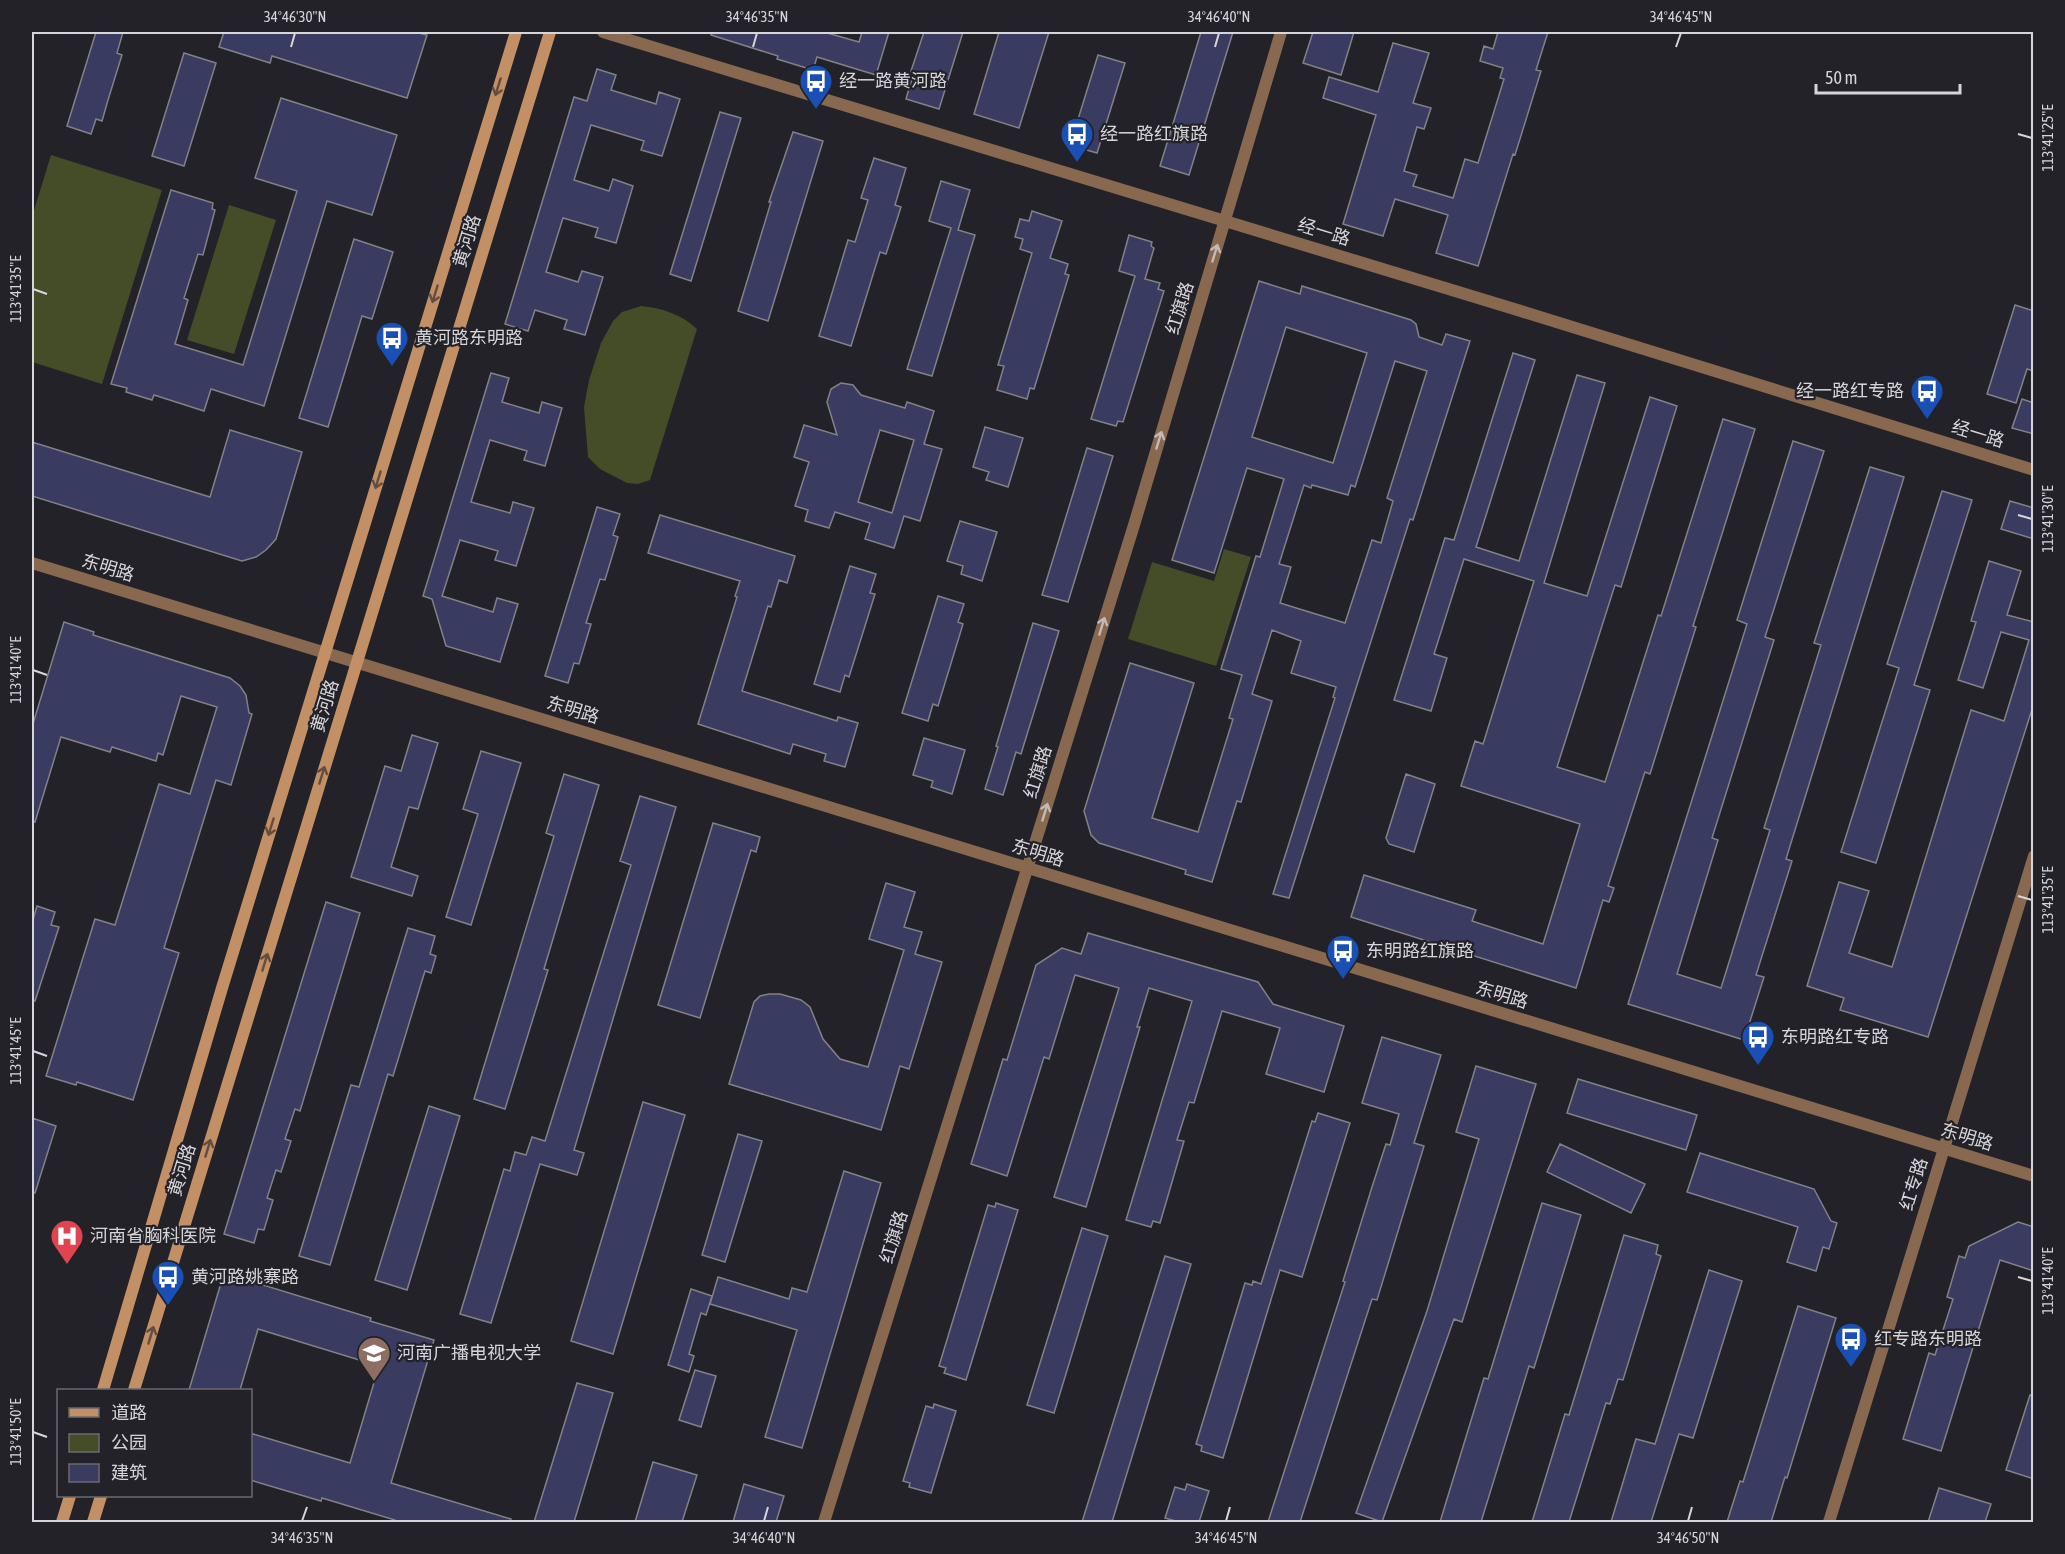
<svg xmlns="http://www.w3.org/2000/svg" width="2065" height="1554" font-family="'Asap Condensed','Noto Sans SC',sans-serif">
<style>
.green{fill:#454d28}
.building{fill:#3a3b61;stroke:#818188;stroke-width:1.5;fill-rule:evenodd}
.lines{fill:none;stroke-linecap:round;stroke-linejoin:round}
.minor{stroke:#88684f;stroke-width:12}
.tertiary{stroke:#88684f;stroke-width:12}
.secondary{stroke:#c38f65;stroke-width:12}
.oneway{stroke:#624e40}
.oneway2{stroke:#c2bab7}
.ticks{fill:none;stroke:#d6d6da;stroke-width:2}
.labels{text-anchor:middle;stroke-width:4.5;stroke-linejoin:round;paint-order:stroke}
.poi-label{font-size:18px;fill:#d6d6da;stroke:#222228;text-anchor:start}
.street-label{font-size:18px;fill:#d6d6da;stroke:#222228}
.neatline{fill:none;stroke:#d6d6da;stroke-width:2}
.ticks-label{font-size:15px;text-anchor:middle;fill:#d6d6da}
</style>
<rect width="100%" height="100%" fill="#222228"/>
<!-- green -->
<path class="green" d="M51,155L162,190L102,384L32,362V217Z
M229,205L276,220L234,354L187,340Z
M641,306C662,308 681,314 697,329L650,480L638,484L627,483L600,469L588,457L584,407L589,380L601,343L613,321L622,312Z
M1224,549L1251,557L1216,666L1128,639L1152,562L1214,581Z"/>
<!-- building -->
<path class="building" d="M96,32H123L117,53L122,55L108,100L102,121L96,119L91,134L67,126Z
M224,32H415L427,35L407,98L272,56L270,63L219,47Z
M712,32H824L859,42L862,32H889L876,75L817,57L813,70L777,59L778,56L711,35Z
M924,32H963L939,109L906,99L913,75L910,74Z
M999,32H1049L1019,128L974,114Z
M1201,32H1233L1189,175L1160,166Z
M1313,32H1354L1341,75L1303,63Z
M1498,32H1548L1536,70L1541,71L1515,155L1513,154L1478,266L1436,253L1448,215L1395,199L1383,236L1343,224L1376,115L1323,98L1329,77L1378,92L1393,43L1429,53L1413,103L1431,108L1424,129L1417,127L1404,171L1417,175L1413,186L1453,198L1465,159L1478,163L1504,79L1500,78L1503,68L1480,61L1484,46L1493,49Z
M184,53L216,63L184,166L152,156Z
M1098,55L1125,63L1097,153L1070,145Z
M597,69L616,75L611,90L656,104L659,92L680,99L662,156L641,150L644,141L591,125L574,180L609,191L613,179L633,186L616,243L595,237L598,228L563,218L546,272L578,282L582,271L603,277L585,335L564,329L567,320L535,310L528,331L505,324L574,97L587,101Z
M281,98L397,135L372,215L327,201L264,406L211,389L204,411L154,395L152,400L126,392L127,388L111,384L171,190L213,203L212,209L215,210L203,255L198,254L184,298L188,300L175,344L243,365L297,191L255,178Z
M720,112L741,118L691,281L670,274Z
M793,132L823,141L768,321L738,311L771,202H769Z
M874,158L906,168L895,205L901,207L886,254L880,252L851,346L819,336L848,240L855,242L868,200L861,198Z
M941,181L970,190L958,230L975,235L932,376L907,369L951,228L929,221Z
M1032,211L1062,221L1050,258L1068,264L1065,274L1069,275L1034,389L1030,388L1027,399L997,390L1004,366L998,365L1032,253L1020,249L1023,239L1015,237L1020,219L1029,221Z
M1129,235L1152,242L1151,246L1154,248L1145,279L1160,283L1158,289L1164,291L1123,422L1118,421L1116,426L1091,419L1135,276L1119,271Z
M354,239L393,252L372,319L362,316L328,427L299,418Z
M1259,281L1300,294L1302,286L1411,320L1416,324L1419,337L1442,345L1446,334L1470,341L1413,520L1410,519L1289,898L1273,894L1335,698L1333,697L1336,687L1291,673L1301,641L1272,630L1252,694L1272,701L1241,802L1237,801L1212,882L1185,874L1186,870L1099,843L1091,835L1084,811L1130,663L1194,683L1152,818L1198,832L1233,719L1229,718L1242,675L1221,669L1256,556L1260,557L1284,479L1247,468L1214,573L1172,560ZM1286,327L1367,353L1333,463L1252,437ZM1395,361L1427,371L1387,498L1393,501L1381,543L1372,540L1345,623L1280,603L1291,567L1279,564L1304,485L1311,488L1312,485L1348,495L1351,485L1355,487Z
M2015,305L2034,311V371L2027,369L2016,403L1987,394Z
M1513,353L1535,360L1476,547L1519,561L1577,375L1605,383L1544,583L1587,596L1650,397L1677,406L1621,587L1615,585L1557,767L1605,782L1658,615L1661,616L1723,419L1755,429L1693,626L1696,627L1650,774L1645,772L1608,886L1614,888L1609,902L1603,900L1576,988L1351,917L1364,875L1476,910L1472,921L1543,944L1580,824L1461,786L1475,741L1483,744L1534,581L1464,559L1434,654L1447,658L1431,711L1394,700L1445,538L1454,540Z
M491,373L509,378L502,402L539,413L542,402L562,408L545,466L524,460L527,451L490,440L471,502L510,513L513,502L534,508L516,566L495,560L498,551L460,540L442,596L493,612L497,598L518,604L500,662L446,646L432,599L423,596Z
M841,383L853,385L861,395L905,408L907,402L934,411L924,444L942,449L920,521L904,516L894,548L865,539L870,523L835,512L829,528L805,521L808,510L795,506L809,462L794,457L804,425L837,435L827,402L831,389ZM880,430L914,440L892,513L858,502Z
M2022,399L2034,403V434L2012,428Z
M985,427L1023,438L1008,487L986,480L989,472L973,467Z
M230,430L302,452L276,539L266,550L256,557L242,561L32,496V442L210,497Z
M1793,441L1824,451L1765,637L1774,640L1712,838L1718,840L1677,974L1721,988L1770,830L1764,828L1821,645L1814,643L1870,467L1904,477L1786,859L1792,861L1756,975L1764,977L1744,1040L1628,1004L1747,624L1737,620Z
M1087,448L1113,456L1068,602L1042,595Z
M1942,491L1972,500L1914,685L1930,690L1876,863L1841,852L1899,668L1887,664Z
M2010,501L2034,508V539L2001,529Z
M597,507L620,514L613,535L618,537L605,580L600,579L586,623L591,624L579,664L574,663L568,683L545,676Z
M660,515L795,556L787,583L779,580L771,607L768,606L742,691L837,721L838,717L858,723L845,767L824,761L826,754L793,744L790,754L698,724L737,597L735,596L740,581L648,553Z
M960,521L997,532L982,581L961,574L963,566L947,561Z
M1989,561L2021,571L2007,615L2034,622V703L1928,1037L1840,1010L1844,998L1807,986L1839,882L1869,891L1849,953L1892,967L1971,710L2004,721L2029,640L2001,632L1983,688L1958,680L1976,622L1971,621Z
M850,566L876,574L870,593L875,594L849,677L845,675L840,692L814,684Z
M938,596L964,604L958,622L963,624L938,706L933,704L928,721L902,713Z
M64,622L94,632L93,635L230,678L240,686L246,695L249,713L252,714L231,785L216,780L164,948L179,953L133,1100L77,1082L76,1085L46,1076L95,919L115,925L159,784L190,794L217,707L181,696L163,755L158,753L156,761L112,747L110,752L61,737L35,822L32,821V727Z
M1033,623L1059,631L1021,754L1016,752L1003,795L985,789L998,747L996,746Z
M412,735L438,743L418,809L409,807L391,867L418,876L412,896L351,877L385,766L401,771Z
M924,738L965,750L952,794L931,787L933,781L913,775Z
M481,751L521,763L471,925L446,917L478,814L463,809Z
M564,774L599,785L544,969L548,970L505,1109L474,1099L554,836L546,833Z
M1406,774L1435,784L1414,852L1389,844L1386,838Z
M640,796L676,807L574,1150L584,1153L577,1175L540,1164L491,1323L460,1314L504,1169L510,1171L515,1152L526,1155L532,1137L545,1141L631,865L620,861Z
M713,823L760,837L756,852L751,850L700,1018L658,1005Z
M886,883L915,892L904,927L922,932L915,954L942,962L909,1069L900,1066L881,1130L729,1084L754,1002L760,996L769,994H780L801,1000L810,1007L823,1039L840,1059L868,1067L904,950L869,939Z
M326,902L360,913L300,1111L295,1109L285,1139L291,1141L281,1172L276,1170L267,1198L273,1200L264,1230L258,1229L254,1243L224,1234Z
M37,906L55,912L51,925L59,927L35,1001L32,1000V923Z
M408,928L435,936L430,954L436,956L431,973L425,971L393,1076L388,1074L330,1265L299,1256L351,1085L359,1087Z
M1088,933L1258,982L1273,1004L1344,1026L1324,1092L1266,1074L1280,1028L1222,1011L1194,1103L1189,1102L1177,1140L1184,1141L1160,1223L1153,1221L1151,1227L1126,1220L1192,1001L1149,988L1137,1027H1140L1086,1207L1054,1197L1119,988L1075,975L1049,1059L1044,1057L1007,1176L971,1164L1003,1059L1007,1060L1036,965L1062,948L1081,954Z
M1382,1037L1441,1055L1414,1143L1424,1146L1377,1300L1372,1299L1300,1522H1268L1345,1282L1343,1281L1372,1187L1386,1144L1390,1145L1399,1114L1362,1103Z
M1476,1066L1536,1084L1462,1322L1454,1319L1382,1522L1356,1513L1427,1311L1479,1139L1456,1132Z
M1578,1079L1697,1115L1686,1150L1567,1113Z
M643,1102L685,1115L613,1354L571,1341Z
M429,1106L460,1116L407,1290L375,1280Z
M1318,1113L1350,1123L1302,1277L1280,1270L1223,1458L1201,1451L1202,1446L1196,1444L1245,1283L1252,1285L1253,1281L1261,1284L1312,1121L1315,1122Z
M32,1118L56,1126L35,1193L32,1192Z
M738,1134L762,1141L725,1262L702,1255Z
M1560,1144L1645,1184L1631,1213L1547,1172Z
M1700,1153L1814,1189L1831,1221L1837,1223L1829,1249L1823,1247L1816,1271L1787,1262L1798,1227L1687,1192Z
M844,1171L881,1183L802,1448L765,1437L797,1330L710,1304L718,1277L789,1299L792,1288L807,1292Z
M996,1203L1018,1210L966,1380L944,1373L946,1368L939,1366L988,1205L995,1207Z
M1542,1203L1581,1215L1534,1368L1529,1366L1481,1522H1440L1484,1378L1488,1379Z
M2018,1222L2034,1227V1271L2000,1260L1941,1451L1903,1439L1929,1353L1935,1355L1953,1299L1947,1297L1959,1256L1965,1258L1969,1246Z
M1082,1228L1108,1236L1054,1413L1027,1405Z
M1624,1235L1658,1245L1656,1254L1661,1256L1623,1380L1618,1379L1610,1404L1606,1403L1569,1522H1532L1565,1414L1569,1415Z
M1165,1256L1191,1264L1112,1522H1082Z
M1709,1270L1742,1281L1693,1438L1679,1434L1651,1522H1611L1636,1439L1655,1444Z
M224,1273L371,1318L370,1321L434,1340L391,1483L511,1519L510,1522H395V1520L322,1498L321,1501L250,1480V1433L350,1463L379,1366L258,1329L240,1390H189Z
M691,1289L712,1296L706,1315L701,1313L689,1354L694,1356L689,1372L668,1365Z
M1798,1306L1836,1318L1787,1478L1785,1477L1771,1522H1727L1740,1481L1743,1482Z
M695,1370L716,1376L701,1427L679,1420Z
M577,1383L613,1393L574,1522H534Z
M2030,1395L2034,1396V1479L2006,1470Z
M934,1404L956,1411L931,1493L909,1487L910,1483L903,1481L926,1406L933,1408Z
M653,1462L697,1475L682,1522H635Z
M744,1484L784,1496L776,1522H733Z
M1187,1484L1209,1491L1199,1522H1179L1165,1518L1175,1487L1185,1490Z
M1939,1488L1991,1504L1985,1522H1928Z"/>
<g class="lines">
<!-- minor -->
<path class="minor" d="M603,32L1511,308L2034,470
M824,1522L1134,525L1281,32"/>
<!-- tertiary -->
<path class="tertiary" d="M32,563L2034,1176
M1829,1522L2034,856"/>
<!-- secondary -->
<path class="secondary" d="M103,1390L222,988L516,32
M134,1390L550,32
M62,1522L70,1496
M93,1522L101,1496"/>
</g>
<!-- one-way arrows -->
<defs><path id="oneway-shaft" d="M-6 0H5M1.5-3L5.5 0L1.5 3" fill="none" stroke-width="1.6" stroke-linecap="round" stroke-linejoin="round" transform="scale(1.5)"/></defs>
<g class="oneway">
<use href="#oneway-shaft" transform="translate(498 87) rotate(107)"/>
<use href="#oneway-shaft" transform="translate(435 294) rotate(107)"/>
<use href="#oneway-shaft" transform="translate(378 480) rotate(107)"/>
<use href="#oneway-shaft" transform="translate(322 775) rotate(-73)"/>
<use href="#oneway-shaft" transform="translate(271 827) rotate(107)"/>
<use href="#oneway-shaft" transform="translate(265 962) rotate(-73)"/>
<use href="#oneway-shaft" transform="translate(208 1148) rotate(-73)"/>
<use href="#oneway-shaft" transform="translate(151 1335) rotate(-73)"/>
</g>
<g class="oneway2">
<use href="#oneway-shaft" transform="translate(1215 253) rotate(-73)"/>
<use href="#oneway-shaft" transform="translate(1159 440) rotate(-73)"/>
<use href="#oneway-shaft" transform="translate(1102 626) rotate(-73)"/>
<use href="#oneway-shaft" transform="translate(1045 812) rotate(-73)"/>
</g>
<!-- ticks -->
<path class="ticks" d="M291,47L295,33M753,47L757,33M1215,47L1219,33M1676,47L1681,33M2018,134L2032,138M33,289L47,294M2018,515L2032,519M33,670L47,675M2018,896L2032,900M33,1051L47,1056M2018,1277L2032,1281M33,1432L47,1437M302,1521L307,1507M764,1521L768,1507M1226,1521L1230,1507M1688,1521L1692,1507"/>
<!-- icons -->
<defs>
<symbol id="bus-pin" viewBox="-11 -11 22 30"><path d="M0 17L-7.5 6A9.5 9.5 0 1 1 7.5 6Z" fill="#1a4fb4" stroke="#222228"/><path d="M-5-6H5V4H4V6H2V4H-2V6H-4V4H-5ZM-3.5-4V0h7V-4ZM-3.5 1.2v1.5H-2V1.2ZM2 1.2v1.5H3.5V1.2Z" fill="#fff"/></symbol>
<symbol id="hospital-pin" viewBox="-11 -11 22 30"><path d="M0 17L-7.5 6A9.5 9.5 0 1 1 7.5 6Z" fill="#e0444e" stroke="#222228"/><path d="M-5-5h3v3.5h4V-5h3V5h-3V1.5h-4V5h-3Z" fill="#fff"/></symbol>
<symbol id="university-pin" viewBox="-11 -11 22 30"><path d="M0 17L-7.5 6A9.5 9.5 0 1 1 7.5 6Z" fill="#8d6e63" stroke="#222228"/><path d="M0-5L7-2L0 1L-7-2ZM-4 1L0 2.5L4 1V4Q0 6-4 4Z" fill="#fff"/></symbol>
</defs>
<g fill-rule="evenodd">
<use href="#bus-pin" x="797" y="62" width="38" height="52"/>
<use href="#bus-pin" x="1058" y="115" width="38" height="52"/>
<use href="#bus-pin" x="373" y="319" width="38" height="52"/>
<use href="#bus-pin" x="1908" y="372" width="38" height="52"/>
<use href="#bus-pin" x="1324" y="932" width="38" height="52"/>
<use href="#bus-pin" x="1739" y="1018" width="38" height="52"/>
<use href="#hospital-pin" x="48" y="1217" width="38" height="52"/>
<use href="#bus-pin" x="149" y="1258" width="38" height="52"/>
<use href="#bus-pin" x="1832" y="1320" width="38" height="52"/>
<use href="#university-pin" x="355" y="1334" width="38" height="52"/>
</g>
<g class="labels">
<!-- poi labels -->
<g class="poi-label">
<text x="839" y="87">经一路黄河路</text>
<text x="1100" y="140">经一路红旗路</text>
<text x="415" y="344">黄河路东明路</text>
<text x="1904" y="397" text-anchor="end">经一路红专路</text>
<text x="1366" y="957">东明路红旗路</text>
<text x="1781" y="1043">东明路红专路</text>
<text x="90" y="1242">河南省胸科医院</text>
<text x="191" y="1283">黄河路姚寨路</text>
<text x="1874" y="1345">红专路东明路</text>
<text x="397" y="1359">河南广播电视大学</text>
</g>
<!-- street labels -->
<g class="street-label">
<text transform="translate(1324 232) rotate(17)" y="6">经一路</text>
<text transform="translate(467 241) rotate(-73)" y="6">黄河路</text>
<text transform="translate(1180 308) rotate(-73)" y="6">红旗路</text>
<text transform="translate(1978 434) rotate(17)" y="6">经一路</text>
<text transform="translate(108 568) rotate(17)" y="6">东明路</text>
<text transform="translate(325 706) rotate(-73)" y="6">黄河路</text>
<text transform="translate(573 710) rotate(17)" y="6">东明路</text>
<text transform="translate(1038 772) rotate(-73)" y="6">红旗路</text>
<text transform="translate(1038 853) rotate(17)" y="6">东明路</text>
<text transform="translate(1502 995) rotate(17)" y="6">东明路</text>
<text transform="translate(1967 1137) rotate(17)" y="6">东明路</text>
<text transform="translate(182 1170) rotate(-73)" y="6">黄河路</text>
<text transform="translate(1914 1184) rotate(-73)" y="6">红专路</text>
<text transform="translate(894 1237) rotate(-73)" y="6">红旗路</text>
</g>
</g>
<!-- border -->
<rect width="2065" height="1554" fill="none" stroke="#222228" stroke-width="66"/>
<!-- legend -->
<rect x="57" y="1389" width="195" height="108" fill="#222228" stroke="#6a6a6f" stroke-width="1.5"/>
<rect x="69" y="1408" width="30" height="9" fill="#c38f65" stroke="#6a6a6f" stroke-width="1.5"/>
<text x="111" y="1419" font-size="18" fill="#d6d6da">道路</text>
<rect x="69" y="1434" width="30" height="18" fill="#454d28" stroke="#6a6a6f" stroke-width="1.5"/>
<text x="111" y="1449" font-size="18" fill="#d6d6da">公园</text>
<rect x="69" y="1464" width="30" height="18" fill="#3a3b61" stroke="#6a6a6f" stroke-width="1.5"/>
<text x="111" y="1479" font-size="18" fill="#d6d6da">建筑</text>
<!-- scale -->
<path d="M1816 84v9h144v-9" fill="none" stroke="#d6d6da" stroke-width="3"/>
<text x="1825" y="84" font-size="18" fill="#d6d6da" stroke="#222228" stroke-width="4.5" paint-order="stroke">50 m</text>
<rect x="33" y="33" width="1999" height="1488" class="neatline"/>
<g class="ticks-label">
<text x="295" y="22">34°46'30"N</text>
<text x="757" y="22">34°46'35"N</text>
<text x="1219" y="22">34°46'40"N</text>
<text x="1681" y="22">34°46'45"N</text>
<text transform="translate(2048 138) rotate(-90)" y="5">113°41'25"E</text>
<text transform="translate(16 289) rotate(-90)" y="5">113°41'35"E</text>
<text transform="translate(2048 519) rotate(-90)" y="5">113°41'30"E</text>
<text transform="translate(16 670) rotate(-90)" y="5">113°41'40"E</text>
<text transform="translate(2048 900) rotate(-90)" y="5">113°41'35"E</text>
<text transform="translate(16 1051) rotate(-90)" y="5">113°41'45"E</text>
<text transform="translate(2048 1281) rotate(-90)" y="5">113°41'40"E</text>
<text transform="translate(16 1432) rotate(-90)" y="5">113°41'50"E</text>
<text x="302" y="1543">34°46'35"N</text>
<text x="764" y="1543">34°46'40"N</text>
<text x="1226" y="1543">34°46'45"N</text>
<text x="1688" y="1543">34°46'50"N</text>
</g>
</svg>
